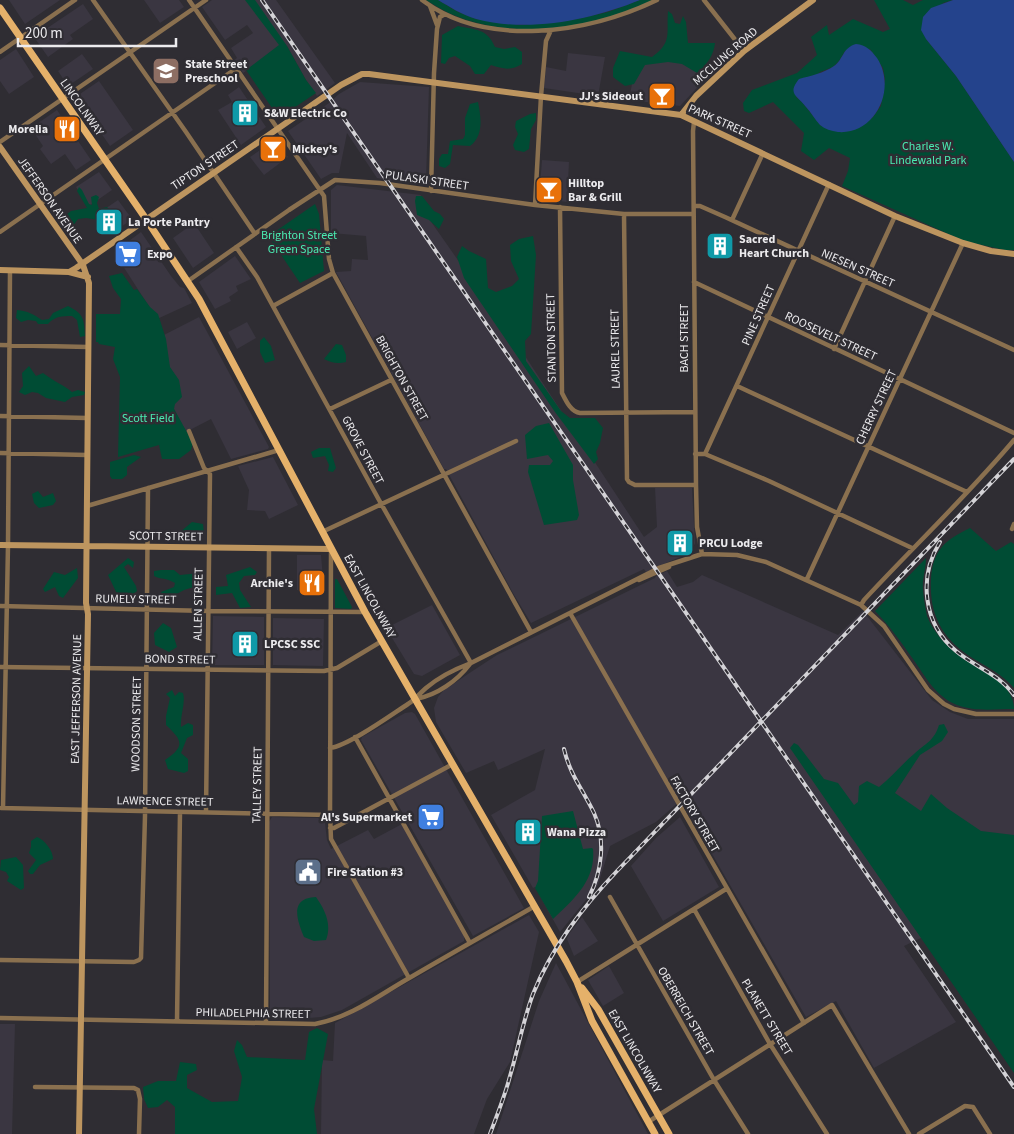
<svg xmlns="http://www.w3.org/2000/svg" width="1014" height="1134" font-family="'Source Sans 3',sans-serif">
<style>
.built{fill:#3a3641}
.green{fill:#004c34;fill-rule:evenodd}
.water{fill:#24438c}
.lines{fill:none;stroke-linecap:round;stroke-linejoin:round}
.street{stroke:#8a704f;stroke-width:4.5}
.secondary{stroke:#bd955f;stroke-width:6}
.primary{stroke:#e5b16a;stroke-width:7}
.rail-casing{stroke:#d4d3d7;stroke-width:4}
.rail{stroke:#2f2d33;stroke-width:2;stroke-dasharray:5.5;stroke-linecap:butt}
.labels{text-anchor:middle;stroke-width:5;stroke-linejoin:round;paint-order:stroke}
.street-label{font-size:12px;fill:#ecebee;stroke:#2f2d33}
.poi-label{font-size:12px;font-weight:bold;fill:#ecebee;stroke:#2f2d33;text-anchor:start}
.park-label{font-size:12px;fill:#4aecb2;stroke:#2f2d33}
</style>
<rect width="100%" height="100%" fill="#2f2d33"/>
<!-- built -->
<path class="built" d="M9,0H60L25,24Z
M144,0H179L184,7L160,23Z
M212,0H276L335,83L317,96L306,80L287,46H279L243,73L234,60L237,58L231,48L253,33L247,25L225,40L202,7Z
M83,4L93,19L70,35L73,39L48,57L34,37Z
M16,49L34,77L9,94L0,81V60Z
M568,53L605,57L598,96L544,88L546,67L566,71Z
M82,54L93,69L68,86L58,71Z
M683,60L707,77L680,106L629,100L636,62Z
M99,81L133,130L110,146L77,99V96Z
M360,82L429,87L426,180L399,182L377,178L347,133L339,173H332L321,179L288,131L329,103L339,94Z
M239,87L266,127L241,145L218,110L232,102L228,95Z
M57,110L91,160L76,170L65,154L51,164L40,149L43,146L31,128Z
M275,140L288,157L264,175L250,157Z
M542,160L569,162L567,202L539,198Z
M99,172L112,190L89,206L76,187Z
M337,185L421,195L418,203L527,359L644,537L657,527L655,488H692L695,543L691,552L646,572L644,569L531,623L513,593L446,469H444L336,272L351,271L352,259L368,260L366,236L331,233V190Z
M118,200L132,219L110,235L96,215Z
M194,223L214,253L193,268L173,238Z
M141,232L171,276L180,287L184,288L192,303L157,319L114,252Z
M235,256L251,279L236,286L238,291L229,297L231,301L215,309L199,282Z
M199,317L269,447L268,449L231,459L211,419L186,432L172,405L162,336Z
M247,322L256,338L237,349L228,332Z
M273,457L298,505L269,519L265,511L247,510L249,490L238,466Z
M297,555H321L324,590H297Z
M667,571L677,587L693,582L702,575L838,635L863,611L932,700L950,712L968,719H1014V928L923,937L904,946L956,1022L874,1068L836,1001L806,1017L681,800L656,822L610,846L598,885L560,932L535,887L533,888L491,815L535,790L545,749L498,770L494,761L466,773L436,722L434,708L438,697L443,691L471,672L497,655L655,578L656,576Z
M432,605L460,655L422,676L414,674L386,628Z
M213,616L264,617V665H212Z
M273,618L324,619L323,666L273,665Z
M412,712L415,714L524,908L473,936L361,740L362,737L405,713Z
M272,817L318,818L322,820L325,823L327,840L331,849L368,830L374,839L402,824L464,933V941L342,1010L321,1017L309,1018L270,1015L269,822Z
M680,817L719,887L663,921L631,866L656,838Z
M529,915L539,932L510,1062L487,1099L474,1134H321L322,1060L333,1061L335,1023Z
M582,917L598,941L574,956L567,939L569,934Z
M556,963L648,1134H496L539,1001Z
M609,966L624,993L603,1006L588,980Z
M0,1024H15L12,1134H0Z"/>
<!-- green -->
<path class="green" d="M245,0H255L287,46L306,80L316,93L279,118L246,70L279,45Z
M426,0H438L458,12L476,19L521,25L577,19L608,12L640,0H653C595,28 518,41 456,16C445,12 436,6 426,0Z
M874,0H903L913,5L923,0H953L943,3L926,39L956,76L1014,162V250H1005L964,241L842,186L848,171L850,158L829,148L814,160L801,151L804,133L773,102L749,113L744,111L743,103L752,90L797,73L817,55L811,37L827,25L829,35L853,19L883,32L890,29ZM870,49L883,68L885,79L881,106L873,117L862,126H821L802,102L796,97L820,72L833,67L839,61L845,51Z
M668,11L672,14L675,23L680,24L683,16L686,22L688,43H715C714,55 706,66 697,73L682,64L668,62L645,65L634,84L625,86L613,77V68L620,51L652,57C673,42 666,33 668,11Z
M458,26C475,30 487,28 495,47L504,49L515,47L522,52V64C511,71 503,69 491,65L484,74H475L470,66L455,56L449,58L445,64L441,63L442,35Z
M478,102C481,117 484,136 470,146L453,145L450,164L445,168L439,166V159L442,154H448L450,141L463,139L465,135V118L470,104Z
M536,113V120L531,129L529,149L524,152L515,150L513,145L518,134L515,127L516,121L530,114Z
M79,187L82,190L89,204L92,205L91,197L96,195L99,197L97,203L99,209L107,207L109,209L99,220L86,218L78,219L70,230L65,224L66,215L71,211L87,208L77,191Z
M416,196H422L434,211L440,214L444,219L439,229L429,220L417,215L415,201Z
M315,204L319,214L324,271L300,283L267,234L276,231Z
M533,236L536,255L531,334L525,341L526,361L561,411L570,418H595L603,428L600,443L596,452L598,459L594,464L555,412L464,278L457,257L462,246L469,251L486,259L488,288L496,292L512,286L519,279L511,261L510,245L519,239Z
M122,273L134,290L137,289L150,307L158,314L166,339L170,367L179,380L182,397L175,404L174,409L193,443L191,450L179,459H162L159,445L118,457L120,377L113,359L115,347L99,344L98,342H96V314H120L121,299L113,288L109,276Z
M68,306C84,314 84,319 85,336L80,337L77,320L72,316C62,316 55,316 48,324H38L36,321L28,320L21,322L16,318L17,310C28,311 33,314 42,320L49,319L53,313Z
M264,337L271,346L275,360L265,363L260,352V341Z
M336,344L342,345L346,355V362C337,364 332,363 324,359Z
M29,366L36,376L43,373C53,381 64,385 72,392L78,390L85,392L84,395L72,397L65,402L46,398L38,393L32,392L25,395L19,392L23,386L22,373Z
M549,423L573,465V480L579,515L577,520L544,525L528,472L529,465H550L553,461L548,455L527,459L525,435L536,426Z
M319,448H330L336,468L333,472L328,471L329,465L325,456L313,458L311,452Z
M134,455L141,457L127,467V475L122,479H112L110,476V462Z
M38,491L43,497L53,493L56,501L53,505L39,508L34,503L32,494Z
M192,522L203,524L204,533L201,538L174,537Z
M970,528L996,551L1011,542L1014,544V688C1003,675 989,668 974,659C943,640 929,616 931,579C933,550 945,540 970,528Z
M128,558L134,562L133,568L128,564L124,567L136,586L137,591L127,600L118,596L108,575Z
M926,558C926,566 924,573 923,581C922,591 925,606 927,616C932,630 946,646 958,655C977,670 1014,681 1014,709C995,709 975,712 957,705C936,697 925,676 913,659C901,642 889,625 875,611Z
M250,567L257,572L255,575L244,576L239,583L240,590L251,607L240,608L232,593L216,595V587L228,586L226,575Z
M77,568L78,578L63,598L59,596L55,587L45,592L43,589L54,572L65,575Z
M161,570H174L180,575L200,573L203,584L184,590L171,597L163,595L161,592L174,587L175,583C165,577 162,580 154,576V571Z
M335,579H337L352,607L351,609L335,608Z
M163,623L171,628L177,647L169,652L155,645L154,633Z
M172,690L175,696L179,692L183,693C186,703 180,715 181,727L188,723L193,725V735L187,738L181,753L188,759V771L184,773L168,769L165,760C186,746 182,740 166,725V716L170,698L166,694Z
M944,724L948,732L942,741L920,755L895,793L921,811L931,794L947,808L981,831L1014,835V1073L790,748L794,743L798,745L824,779L838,783L854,805L858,802L859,786L867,781L879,787C892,777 902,764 914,754C926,743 934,741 939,725Z
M573,811L583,849L592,848L593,849C596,880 574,899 553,919L535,888L538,881L542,816Z
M37,837C45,840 53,851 53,859L40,865L33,874H30L28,871L36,860L29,853L31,847V841Z
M16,857L23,865L24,888L21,890L7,881L9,877L6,872L0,870L1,860Z
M316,897C325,910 332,924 326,940L314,941L304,937C297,920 289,898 316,897Z
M317,1028L328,1034L314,1109L317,1134H175V1107L167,1100L158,1107L148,1108L144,1099L143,1087L158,1081H176L180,1062L196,1064L197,1070L187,1075V1088L212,1102L238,1101L242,1077L234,1051L237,1040L242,1045L247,1057L305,1060L309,1032Z"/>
<!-- water -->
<path class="water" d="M438,0H640C591,20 529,33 476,19C462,15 450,7 438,0Z
M953,0H1014V162L956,76L926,39L921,30L923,17L931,8Z
M856,44C866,45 871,50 877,58C897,88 876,135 838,132C831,131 825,129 820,125C815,120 811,112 806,107C797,95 787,94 799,79C810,76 824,73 834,66C844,59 842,48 856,44Z"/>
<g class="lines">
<!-- street -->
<path class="street" d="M93,0L186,132L255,234
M189,0L324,196L329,259L333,273L531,632
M422,0C487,49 589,33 657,0
M704,0L744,51
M430,6L437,25
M0,52L75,0
M694,122L693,131L696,485L697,527L702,554
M0,142L206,0
M431,191L434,73L437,29L440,17L445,14
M535,205L541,96L546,41L551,30
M694,206H700L725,217L1014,350
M560,207L562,393C566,401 571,412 580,413L695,412
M624,214L627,479L629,482L635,485H696
M732,220L763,153
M0,232L241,65
M236,247L257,277L379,500L471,663
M188,281L289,210L335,180L380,183L535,205L624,214H693
M694,282L1014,433
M273,306L333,273
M0,345L88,347
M834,349L895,216
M737,386L967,492
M330,409L391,380
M0,416L87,418
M189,431L204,468L210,474L206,812
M0,453L87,455
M695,454H705L769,481L912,548
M705,454L829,184
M87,506L279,450
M1012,529L1014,524
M322,532L516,441
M331,550L330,815L331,839L409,978
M807,579L963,243
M639,580L669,567
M861,605L864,600C914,546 967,496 1014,440
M0,606L208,611L365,612
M570,613L804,1023
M0,667L324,671L337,668L382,641
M416,699C437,695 457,681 470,664
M355,737L470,943
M330,748C348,746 391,715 408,704C415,700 419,694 426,688C439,677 455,669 471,663L659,568L702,554L737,555L766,562L861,605L884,626L928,690L944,704L954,709L976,714H1014
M1,808L330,815
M3,808L8,545L10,271
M330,828H334L453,764
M610,897L714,1080L748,1134
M694,909L770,1044L827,1134
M0,960L134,962L139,960L141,958L145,816L148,488
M577,982L726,889
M0,1018L315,1024C352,1017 379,995 411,977C452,953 493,930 535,906
M177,1021L180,812
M266,1022L269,548
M35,1087L134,1088L138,1090L140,1099L139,1134
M648,1122L832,1005L909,1134
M919,1134L965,1106L973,1107L990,1134"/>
<!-- secondary -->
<path class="secondary" d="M681,115L696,96L744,51L813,0
M0,147L83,265L89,283L86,603L88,614L79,1134
M0,270L69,272L76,268L341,85L362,74H369L681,115L895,216L963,243L991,251L1014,254
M69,272L88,277
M0,545L331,549"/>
<!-- primary -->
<path class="primary" d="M0,8L146,219L199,299L365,612L566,961L577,982L592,1021L655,1134
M582,988L598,1009L669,1134"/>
<defs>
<path id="rail" d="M262,0L1014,1087
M940,542C918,577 923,624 956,651C975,667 999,674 1014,695
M564,749C570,775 583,790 594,813C606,840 602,871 589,897
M490,1134C497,1115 505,1096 510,1076C518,1049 523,1021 533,994C552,947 582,908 617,871L1014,459"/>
</defs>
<!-- rail casing -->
<use href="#rail" class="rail-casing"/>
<!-- rail -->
<use href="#rail" class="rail"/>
</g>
<!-- icons -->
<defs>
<symbol id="school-square" viewBox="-11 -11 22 22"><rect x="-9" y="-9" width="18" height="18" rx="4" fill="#8d6e63" stroke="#2f2d33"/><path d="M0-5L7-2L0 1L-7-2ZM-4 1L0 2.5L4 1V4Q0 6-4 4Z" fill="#fff"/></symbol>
<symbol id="bar-square" viewBox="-11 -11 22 22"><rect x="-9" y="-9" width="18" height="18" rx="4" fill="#e8710a" stroke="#2f2d33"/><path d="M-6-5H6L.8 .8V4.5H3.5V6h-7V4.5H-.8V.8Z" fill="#fff"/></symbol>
<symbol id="building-square" viewBox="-11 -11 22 22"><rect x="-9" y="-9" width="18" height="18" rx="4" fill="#0f9aa8" stroke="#2f2d33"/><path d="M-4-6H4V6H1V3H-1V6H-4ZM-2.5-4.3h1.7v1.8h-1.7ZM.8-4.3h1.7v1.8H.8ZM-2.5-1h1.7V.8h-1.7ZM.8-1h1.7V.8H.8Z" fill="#fff"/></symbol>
<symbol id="restaurant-square" viewBox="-11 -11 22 22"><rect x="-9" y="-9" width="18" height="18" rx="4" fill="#e8710a" stroke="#2f2d33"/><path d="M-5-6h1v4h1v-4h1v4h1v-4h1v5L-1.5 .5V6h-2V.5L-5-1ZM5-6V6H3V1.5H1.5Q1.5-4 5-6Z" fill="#fff"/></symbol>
<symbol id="supermarket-square" viewBox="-11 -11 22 22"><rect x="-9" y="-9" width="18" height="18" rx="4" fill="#3f7fe0" stroke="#2f2d33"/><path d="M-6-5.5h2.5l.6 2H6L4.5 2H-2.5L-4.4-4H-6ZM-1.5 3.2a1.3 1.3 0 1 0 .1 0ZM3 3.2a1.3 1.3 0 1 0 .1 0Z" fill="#fff"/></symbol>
<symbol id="civic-square" viewBox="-11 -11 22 22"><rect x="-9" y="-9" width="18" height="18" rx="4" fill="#5c6f8a" stroke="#2f2d33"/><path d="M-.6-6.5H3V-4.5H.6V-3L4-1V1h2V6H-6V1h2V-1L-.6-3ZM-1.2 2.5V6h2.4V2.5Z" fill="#fff"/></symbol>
</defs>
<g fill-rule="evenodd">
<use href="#school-square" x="150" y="55" width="32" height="32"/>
<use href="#bar-square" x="646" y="80" width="32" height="32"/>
<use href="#building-square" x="229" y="97" width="32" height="32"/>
<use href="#restaurant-square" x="51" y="113" width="32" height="32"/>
<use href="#bar-square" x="257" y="133" width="32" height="32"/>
<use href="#bar-square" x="533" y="174" width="32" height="32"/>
<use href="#building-square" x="93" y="206" width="32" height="32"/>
<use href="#building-square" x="704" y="230" width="32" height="32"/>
<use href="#supermarket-square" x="112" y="238" width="32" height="32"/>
<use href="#building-square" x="664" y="527" width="32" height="32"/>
<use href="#restaurant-square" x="296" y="567" width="32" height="32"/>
<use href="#building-square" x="229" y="628" width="32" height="32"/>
<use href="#supermarket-square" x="415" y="801" width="32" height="32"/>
<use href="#building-square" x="512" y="816" width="32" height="32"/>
<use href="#civic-square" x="292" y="856" width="32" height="32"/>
</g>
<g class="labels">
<!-- street labels -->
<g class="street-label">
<text transform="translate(725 56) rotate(-41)" y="4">MCCLUNG ROAD</text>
<text transform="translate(82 107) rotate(55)" y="4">LINCOLNWAY</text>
<text transform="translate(720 121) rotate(24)" y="4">PARK STREET</text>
<text transform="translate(205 165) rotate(-34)" y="4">TIPTON STREET</text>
<text transform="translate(427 180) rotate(8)" y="4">PULASKI STREET</text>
<text transform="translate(50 200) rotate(55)" y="4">JEFFERSON AVENUE</text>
<text transform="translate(858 268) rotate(24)" y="4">NIESEN STREET</text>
<text transform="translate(758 315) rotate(-66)" y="4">PINE STREET</text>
<text transform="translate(831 336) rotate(25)" y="4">ROOSEVELT STREET</text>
<text transform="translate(551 338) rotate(-91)" y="4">STANTON STREET</text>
<text transform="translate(684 338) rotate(-90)" y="4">BACH STREET</text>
<text transform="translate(615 349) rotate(-91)" y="4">LAUREL STREET</text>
<text transform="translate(402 378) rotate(61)" y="4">BRIGHTON STREET</text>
<text transform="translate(876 407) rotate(-65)" y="4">CHERRY STREET</text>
<text transform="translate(363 450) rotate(62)" y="4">GROVE STREET</text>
<text transform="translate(166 536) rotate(1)" y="4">SCOTT STREET</text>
<text transform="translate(370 596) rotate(61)" y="4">EAST LINCOLNWAY</text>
<text transform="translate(136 599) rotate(1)" y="4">RUMELY STREET</text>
<text transform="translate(198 604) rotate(-89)" y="4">ALLEN STREET</text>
<text transform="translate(180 659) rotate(1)" y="4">BOND STREET</text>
<text transform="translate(76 699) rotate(-89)" y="4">EAST JEFFERSON AVENUE</text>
<text transform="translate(136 724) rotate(-89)" y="4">WOODSON STREET</text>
<text transform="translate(257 785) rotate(-89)" y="4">TALLEY STREET</text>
<text transform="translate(165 801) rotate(1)" y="4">LAWRENCE STREET</text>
<text transform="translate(695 814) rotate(60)" y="4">FACTORY STREET</text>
<text transform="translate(686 1011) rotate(60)" y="4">OBERREICH STREET</text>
<text transform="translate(253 1013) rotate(1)" y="4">PHILADELPHIA STREET</text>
<text transform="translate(767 1017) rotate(59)" y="4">PLANETT STREET</text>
<text transform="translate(635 1051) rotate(60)" y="4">EAST LINCOLNWAY</text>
</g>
<!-- poi labels -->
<g class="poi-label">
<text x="185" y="68">State Street<tspan x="185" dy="14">Preschool</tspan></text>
<text x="643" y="100" text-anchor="end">JJ's Sideout</text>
<text x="264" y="117">S&amp;W Electric Co</text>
<text x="48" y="133" text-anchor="end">Morelia</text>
<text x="292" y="153">Mickey's</text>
<text x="568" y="187">Hilltop<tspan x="568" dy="14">Bar &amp; Grill</tspan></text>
<text x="128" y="226">La Porte Pantry</text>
<text x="739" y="243">Sacred<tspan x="739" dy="14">Heart Church</tspan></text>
<text x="147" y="258">Expo</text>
<text x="699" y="547">PRCU Lodge</text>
<text x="293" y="587" text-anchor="end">Archie's</text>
<text x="264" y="648">LPCSC SSC</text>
<text x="412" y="821" text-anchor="end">Al's Supermarket</text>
<text x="547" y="836">Wana Pizza</text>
<text x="327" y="876">Fire Station #3</text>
</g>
<!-- park labels -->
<g class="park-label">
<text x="928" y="150">Charles W.<tspan x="928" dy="14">Lindewald Park</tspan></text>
<text x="299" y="239">Brighton Street<tspan x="299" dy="14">Green Space</tspan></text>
<text x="148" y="422">Scott Field</text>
</g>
</g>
<!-- scale -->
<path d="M18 38v8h158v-8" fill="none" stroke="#ecebee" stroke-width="2.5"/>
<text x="25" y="38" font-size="15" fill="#ecebee" stroke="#2f2d33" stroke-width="4" paint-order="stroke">200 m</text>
</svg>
